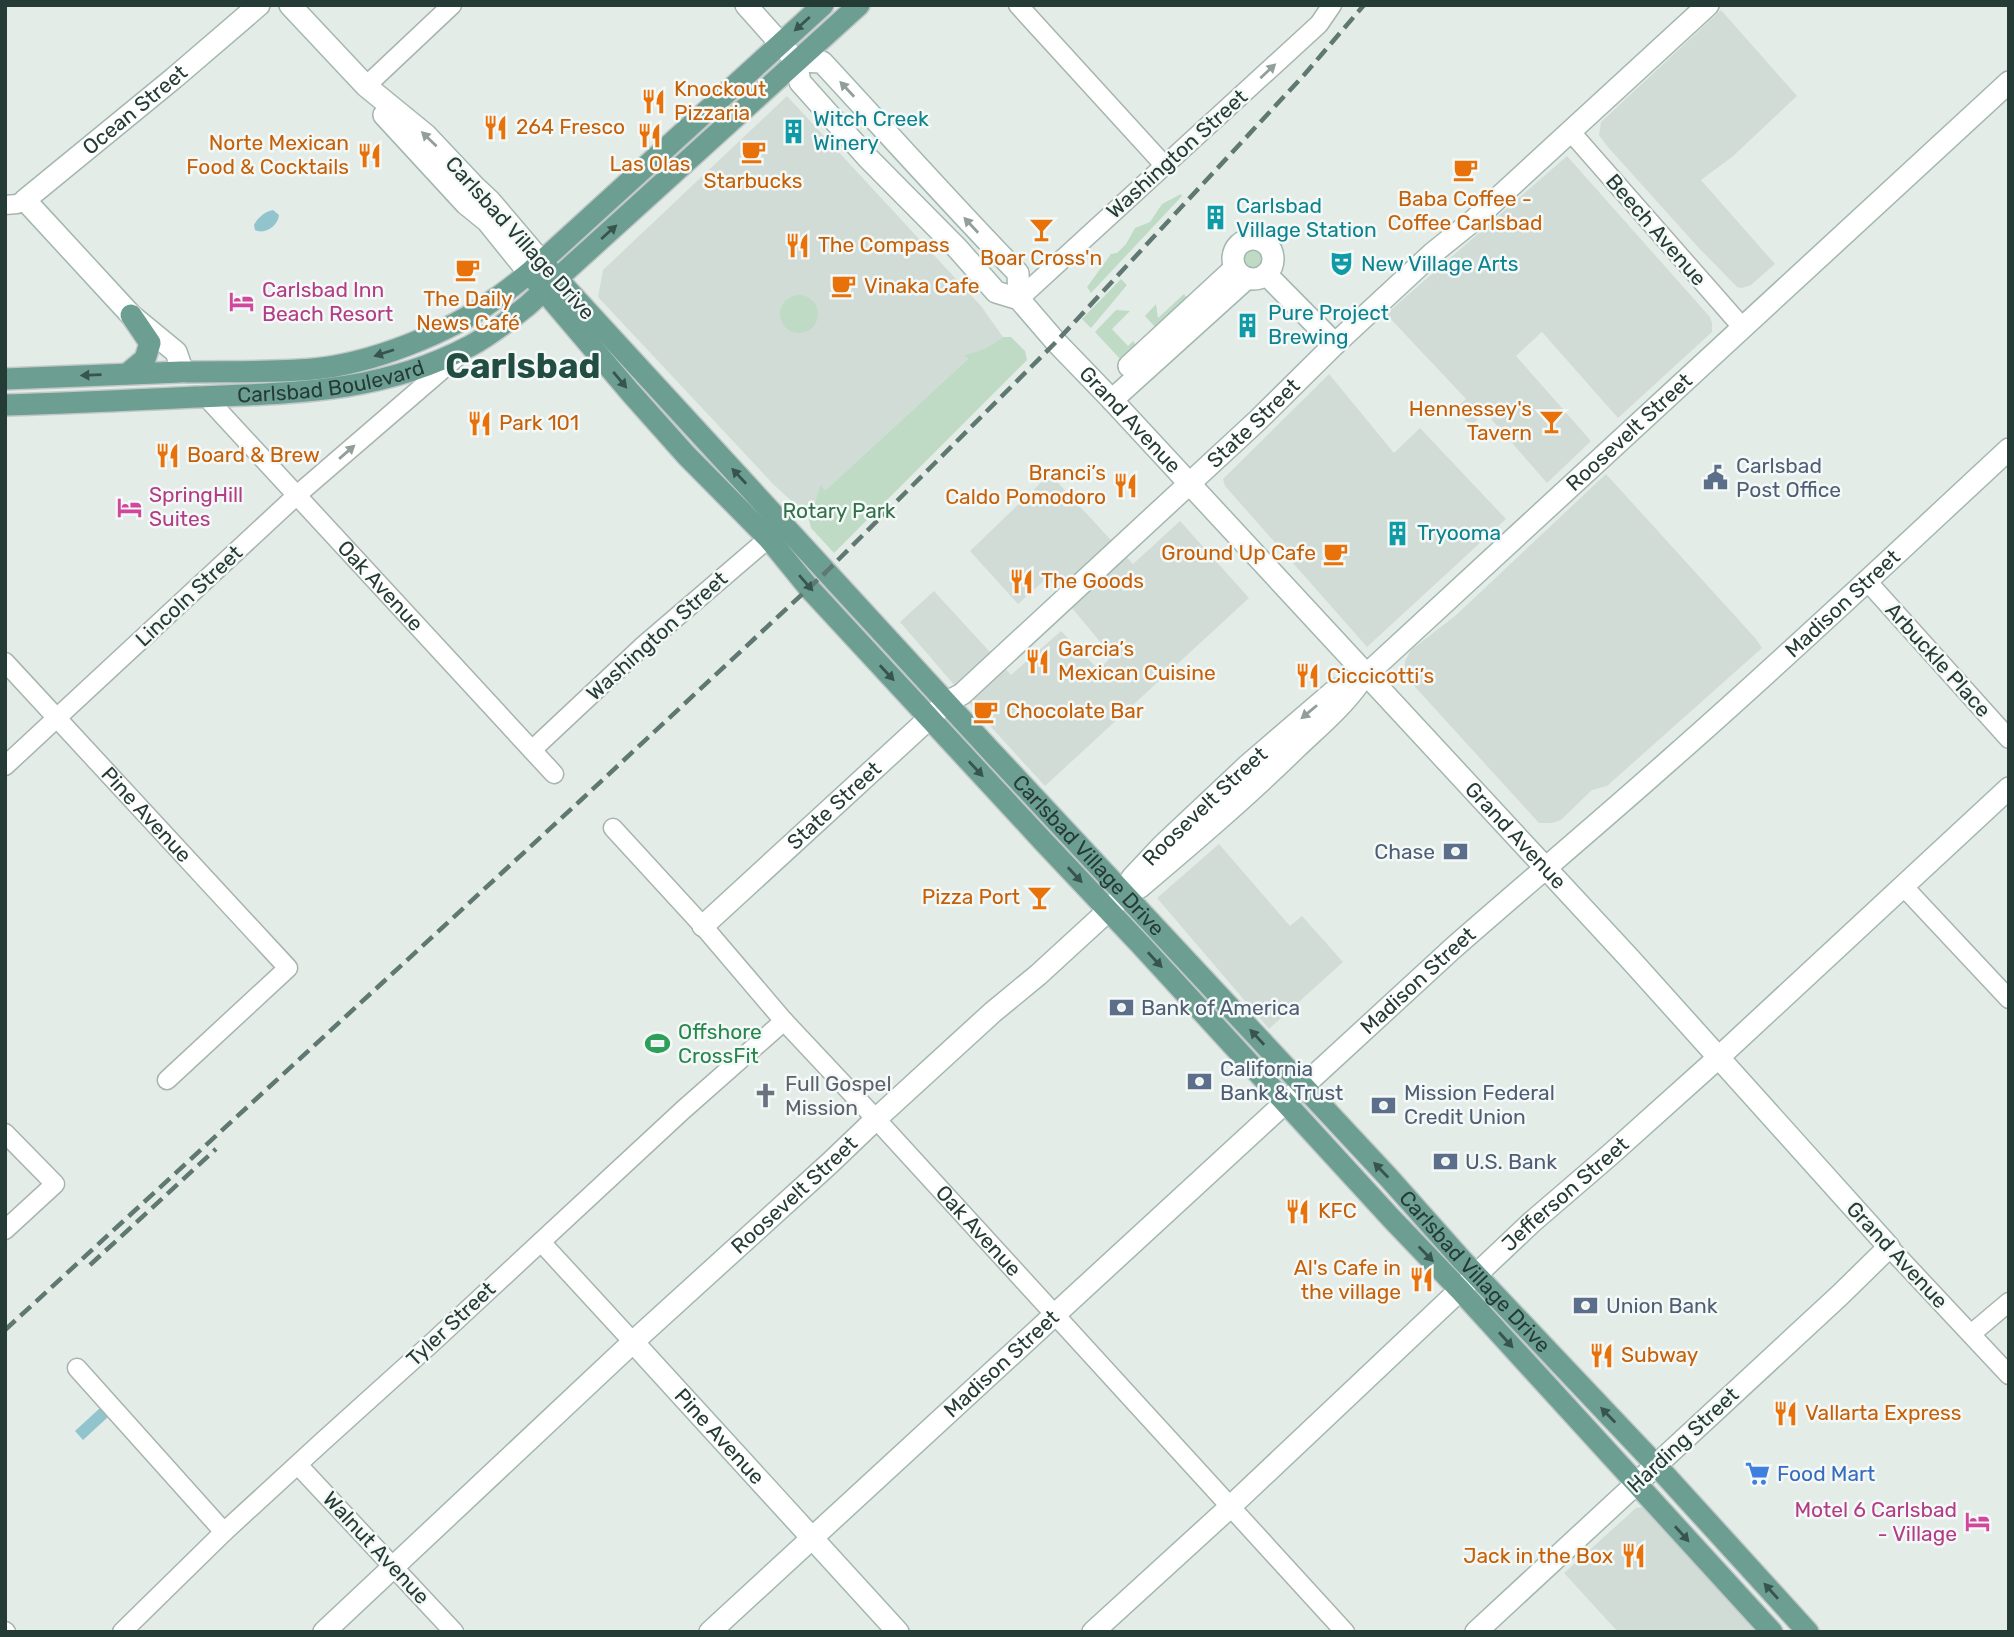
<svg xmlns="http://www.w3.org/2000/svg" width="2014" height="1637" font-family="Rubik,sans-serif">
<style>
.built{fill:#d2dcd7}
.green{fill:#bfdbc6}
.water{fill:#91c4cc}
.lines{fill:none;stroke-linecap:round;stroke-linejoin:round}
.street-casing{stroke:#a7b4af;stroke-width:21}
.secondary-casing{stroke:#a3b7b0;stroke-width:24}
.primary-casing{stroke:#c2c8c7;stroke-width:24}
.street{stroke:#fff;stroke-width:18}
.secondary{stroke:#fff;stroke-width:21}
.primary{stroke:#6c9e91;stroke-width:21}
.rail{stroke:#5f7871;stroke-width:4.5;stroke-dasharray:14 7;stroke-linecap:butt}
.oneway{fill:#37544d}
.oneway2{fill:#929e9a}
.labels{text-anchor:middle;stroke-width:5;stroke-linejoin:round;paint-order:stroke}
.food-label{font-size:21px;fill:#c56008;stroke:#f4f9f7;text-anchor:start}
.street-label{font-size:21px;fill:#253c36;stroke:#f4f9f7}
.culture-label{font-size:21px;fill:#0d838f;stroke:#f4f9f7;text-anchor:start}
.hotel-label{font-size:21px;fill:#b23c85;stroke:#f4f9f7;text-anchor:start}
.service-label{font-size:21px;fill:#4e5e75;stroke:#f4f9f7;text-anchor:start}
.park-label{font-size:21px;fill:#32704a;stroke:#f4f9f7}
.leisure-label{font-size:21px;fill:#27864d;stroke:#f4f9f7;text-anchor:start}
.worship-label{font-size:21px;fill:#5b616d;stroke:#f4f9f7;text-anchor:start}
.shop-label{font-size:21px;fill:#366cbe;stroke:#f4f9f7;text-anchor:start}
.town-label{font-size:35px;font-weight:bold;fill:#224d42;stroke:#f4f9f7}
</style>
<rect width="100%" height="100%" fill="#e4ece8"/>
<!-- built -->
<path class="built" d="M1721,10L1797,96L1732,157L1701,180L1775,264L1751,285L1742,288L1737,287L1697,246L1607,146L1599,135L1601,122Z
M787,96L981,306L1003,337L989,348L976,353L965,355L968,359L828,488L825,490L820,486L814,506L808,516L774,485L598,297L603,270Z
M1567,156L1710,317L1712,323V332L1618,418L1542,332L1516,356L1591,441L1547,483L1485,412L1471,426L1455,409L1466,399L1386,314Z
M1329,374L1394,453L1420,428L1506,519L1367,647L1225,486L1223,479Z
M1050,474L1133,564L1180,521L1249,598L1045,786L980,715L900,622L934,591L1011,675L1061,631L1099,670L1112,656L1047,578L1018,604L970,551Z
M1606,474L1756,639L1762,648L1607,786L1592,790L1561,820L1552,823H1539L1416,688L1405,673V661L1411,650L1455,616Z
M1219,844L1290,926L1302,916L1343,962L1269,1029L1157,898Z
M1641,1507L1646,1509L1763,1632H1618L1564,1573L1636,1508Z"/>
<!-- green -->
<path class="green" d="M1181,194L1182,196L1091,293L1087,287L1111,254L1117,253L1126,244L1135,228L1150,222L1162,204Z
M1243 260a10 10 0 1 1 20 0a10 10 0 1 1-20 0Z
M1121,279L1127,285L1091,328L1082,319Z
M1184,294L1188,299L1156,328L1145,316L1156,304L1158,318Z
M780 314a19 19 0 1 1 38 0a19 19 0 1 1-38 0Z
M1116,310L1130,311L1112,329L1128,346L1133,341L1136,345L1135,348L1122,361L1095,332Z
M1003,337H1011L1025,351L1027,360L834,553L811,528L808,516L814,506L820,485L825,490L828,488L968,359L964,355C980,352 990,347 1003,337Z"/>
<!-- water -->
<path class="water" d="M273,210L279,215C278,226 265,235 255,230L254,225C257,218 266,211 273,210Z
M100,1408L108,1417L83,1440L75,1431Z"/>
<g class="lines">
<defs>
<g id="street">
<path d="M1018,5L1165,166"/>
<path d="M366,86L452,5"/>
<path d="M1570,131L1743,328"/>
<path d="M5,205L17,204L25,200"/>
<path d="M1019,299L1319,24L1332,5"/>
<path id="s1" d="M206,397L554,774"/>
<path d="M1867,581L2009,739"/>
<path id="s2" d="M5,662L288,968L167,1080"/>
<path d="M532,750L644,645L777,531"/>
<path d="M5,766L297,495L457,357"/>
<path id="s3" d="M613,828L703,926L784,1021L876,1119L1345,1632"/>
<path d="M1903,886L2009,999"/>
<path d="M5,1133L55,1184L5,1230"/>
<path d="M541,1242L633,1342"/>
<path d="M1889,1247L2009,1375"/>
<path d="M1971,1334L2009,1302"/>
<path d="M77,1368L224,1532"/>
<path d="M298,1465L454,1632"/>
<path d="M5,1631L6,1632"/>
<path d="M122,1632L224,1532L322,1442L434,1341L683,1110L784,1021"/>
</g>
<g id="secondary">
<path d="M290,5L366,86L426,135L475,187L490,201L541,261"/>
<path id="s4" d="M746,5L796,61L800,82L867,157L958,249L996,292L1019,299L1056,342L1112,400L1630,959L1889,1247L1840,1295L1476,1632"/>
<path d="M796,61L822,62C887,132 951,204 1018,273L1019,299"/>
<path d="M384,115L466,204L487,221L529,273"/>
<circle cx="1253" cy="259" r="20"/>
<path d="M1266,274L1335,344"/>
<path d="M1129,366L1235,268"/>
<path id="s5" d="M183,372L176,352L131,315L25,200L174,78L259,5"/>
<path d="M1112,400L1247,278"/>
<path d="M1133,890L1140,887C1193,842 1246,797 1296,748C1318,727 1341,708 1359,683"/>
<path id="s6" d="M703,926L947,702L962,694L1257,421L1335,344L1433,253L1474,220L1708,5"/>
<path id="s7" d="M633,1342L898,1632"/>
<path id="s8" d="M324,1632L633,1342L830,1163L876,1119L993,1012L1038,975L1098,920L1125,894L1132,878L1162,846L1248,765L1333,692L1366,675L2009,82"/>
<path id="s9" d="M710,1632L1451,950C1524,886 1599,823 1672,758C1786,658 1897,553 2009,449"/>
<path id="s10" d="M1093,1632L1230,1507L1532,1222L1611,1154L1718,1058L2009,788"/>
</g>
<g id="primary">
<path id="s11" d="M541,261L990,750L1389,1178L1461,1259L1656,1465L1808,1632"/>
<path d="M529,273L630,392L686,455L769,539L809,588L1042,840L1141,945L1391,1218L1460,1290L1772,1632"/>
<path d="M127,374L145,359L150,343L131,315"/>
<path d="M5,379C64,377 122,374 181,372C225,371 269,373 313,369C370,364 449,333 495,299C507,291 518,282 529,273L823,5"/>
<path id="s12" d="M5,405C69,403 133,400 196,397C294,393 381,393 470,346C491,335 509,320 527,306L859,5"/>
</g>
</defs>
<!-- street casing -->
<use href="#street" class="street-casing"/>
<!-- secondary casing -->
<use href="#secondary" class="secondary-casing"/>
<!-- primary casing -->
<use href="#primary" class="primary-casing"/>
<!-- street -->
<use href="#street" class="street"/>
<!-- secondary -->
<use href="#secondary" class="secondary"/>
<!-- primary -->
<use href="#primary" class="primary"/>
<!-- rail -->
<path class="rail" d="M90,1265L216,1149
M5,1330L581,800L826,572L1056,342L1304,75L1364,5"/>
</g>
<!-- one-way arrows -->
<defs><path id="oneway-solid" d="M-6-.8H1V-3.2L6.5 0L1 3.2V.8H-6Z" transform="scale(1.75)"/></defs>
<g class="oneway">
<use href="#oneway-solid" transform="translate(802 24) rotate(138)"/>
<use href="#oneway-solid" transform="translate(609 232) rotate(-42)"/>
<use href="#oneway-solid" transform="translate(384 353) rotate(162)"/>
<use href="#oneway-solid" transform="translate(91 375) rotate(178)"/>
<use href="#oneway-solid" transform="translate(620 380) rotate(50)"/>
<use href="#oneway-solid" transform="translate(739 476) rotate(-133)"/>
<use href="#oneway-solid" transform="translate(806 583) rotate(49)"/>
<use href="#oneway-solid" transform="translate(887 673) rotate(47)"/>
<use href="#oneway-solid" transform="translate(976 769) rotate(47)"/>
<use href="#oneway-solid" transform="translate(1075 875) rotate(47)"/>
<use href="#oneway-solid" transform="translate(1155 960) rotate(47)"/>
<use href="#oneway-solid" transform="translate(1257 1037) rotate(-133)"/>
<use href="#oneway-solid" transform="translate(1381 1170) rotate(-134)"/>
<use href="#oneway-solid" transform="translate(1426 1254) rotate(46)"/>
<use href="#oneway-solid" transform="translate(1506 1340) rotate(48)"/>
<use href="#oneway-solid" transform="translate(1608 1415) rotate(-134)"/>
<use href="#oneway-solid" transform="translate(1682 1534) rotate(48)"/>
<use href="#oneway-solid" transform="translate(1771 1591) rotate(-132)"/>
</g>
<g class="oneway2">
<use href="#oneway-solid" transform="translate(1268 71) rotate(-43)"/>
<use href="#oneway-solid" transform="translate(847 89) rotate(-133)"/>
<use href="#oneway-solid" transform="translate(429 139) rotate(-136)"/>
<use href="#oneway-solid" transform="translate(971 225) rotate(-133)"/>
<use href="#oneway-solid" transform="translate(347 452) rotate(-41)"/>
<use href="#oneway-solid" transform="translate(1309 712) rotate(140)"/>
</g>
<!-- icons -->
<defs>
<symbol id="restaurant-bare" viewBox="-9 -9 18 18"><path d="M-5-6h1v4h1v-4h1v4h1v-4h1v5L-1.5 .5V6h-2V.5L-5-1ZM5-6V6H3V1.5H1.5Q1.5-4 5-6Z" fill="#e8710a" stroke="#f4f9f7" stroke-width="2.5" paint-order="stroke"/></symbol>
<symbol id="building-bare" viewBox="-9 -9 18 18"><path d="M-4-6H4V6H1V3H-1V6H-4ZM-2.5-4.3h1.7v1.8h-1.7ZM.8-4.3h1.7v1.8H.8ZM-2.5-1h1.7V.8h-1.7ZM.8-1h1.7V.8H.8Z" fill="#0f9aa8" stroke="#f4f9f7" stroke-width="2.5" paint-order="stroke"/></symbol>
<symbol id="cafe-bare" viewBox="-9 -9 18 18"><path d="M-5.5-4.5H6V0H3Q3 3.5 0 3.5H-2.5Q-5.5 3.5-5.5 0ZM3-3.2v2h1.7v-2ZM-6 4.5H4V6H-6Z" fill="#e8710a" stroke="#f4f9f7" stroke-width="2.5" paint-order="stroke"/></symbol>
<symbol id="bar-bare" viewBox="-9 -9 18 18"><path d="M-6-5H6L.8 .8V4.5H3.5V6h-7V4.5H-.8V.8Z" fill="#e8710a" stroke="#f4f9f7" stroke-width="2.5" paint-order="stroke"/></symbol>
<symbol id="theatre-bare" viewBox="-9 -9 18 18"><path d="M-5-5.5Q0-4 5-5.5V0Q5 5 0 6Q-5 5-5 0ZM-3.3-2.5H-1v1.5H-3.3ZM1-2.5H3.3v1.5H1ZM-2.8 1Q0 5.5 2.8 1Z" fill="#0f9aa8" stroke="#f4f9f7" stroke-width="2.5" paint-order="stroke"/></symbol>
<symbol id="hotel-bare" viewBox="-9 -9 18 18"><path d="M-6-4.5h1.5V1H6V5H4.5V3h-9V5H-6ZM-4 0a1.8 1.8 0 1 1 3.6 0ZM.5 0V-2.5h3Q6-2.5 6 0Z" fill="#d1479c" stroke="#f4f9f7" stroke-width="2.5" paint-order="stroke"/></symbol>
<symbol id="civic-bare" viewBox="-9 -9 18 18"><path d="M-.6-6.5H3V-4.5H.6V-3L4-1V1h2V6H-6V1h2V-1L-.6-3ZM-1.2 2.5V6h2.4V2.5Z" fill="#5c6f8a" stroke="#f4f9f7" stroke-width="2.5" paint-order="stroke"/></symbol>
<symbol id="bank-bare" viewBox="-9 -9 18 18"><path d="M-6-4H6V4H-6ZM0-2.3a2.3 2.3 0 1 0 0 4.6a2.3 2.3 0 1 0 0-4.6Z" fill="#5c6f8a" stroke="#f4f9f7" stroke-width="2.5" paint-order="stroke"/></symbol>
<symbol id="stadium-bare" viewBox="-9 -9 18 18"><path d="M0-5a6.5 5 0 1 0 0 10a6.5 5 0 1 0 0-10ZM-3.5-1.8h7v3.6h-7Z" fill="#2e9e5b" stroke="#f4f9f7" stroke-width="2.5" paint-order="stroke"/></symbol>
<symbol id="church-bare" viewBox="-9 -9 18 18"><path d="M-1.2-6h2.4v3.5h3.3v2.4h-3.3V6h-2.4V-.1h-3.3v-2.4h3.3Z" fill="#6b7280" stroke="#f4f9f7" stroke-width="2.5" paint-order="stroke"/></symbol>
<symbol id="supermarket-bare" viewBox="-9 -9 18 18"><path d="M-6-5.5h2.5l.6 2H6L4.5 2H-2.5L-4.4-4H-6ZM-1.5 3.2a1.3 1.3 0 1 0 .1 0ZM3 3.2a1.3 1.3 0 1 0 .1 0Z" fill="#3f7fe0" stroke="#f4f9f7" stroke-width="2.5" paint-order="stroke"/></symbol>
</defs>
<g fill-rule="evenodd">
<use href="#restaurant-bare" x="636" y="84" width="35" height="35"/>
<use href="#restaurant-bare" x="478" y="110" width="35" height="35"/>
<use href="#building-bare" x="776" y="114" width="35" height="35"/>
<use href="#restaurant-bare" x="632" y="118" width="35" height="35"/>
<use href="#cafe-bare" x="736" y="134" width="35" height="35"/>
<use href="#restaurant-bare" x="352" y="138" width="35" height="35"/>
<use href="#cafe-bare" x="1448" y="152" width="35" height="35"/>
<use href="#building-bare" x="1198" y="200" width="35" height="35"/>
<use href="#bar-bare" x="1024" y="212" width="35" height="35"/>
<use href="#restaurant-bare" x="780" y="228" width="35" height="35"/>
<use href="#theatre-bare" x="1324" y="246" width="35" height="35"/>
<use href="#cafe-bare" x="450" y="252" width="35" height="35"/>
<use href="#cafe-bare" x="826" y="268" width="35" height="35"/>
<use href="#hotel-bare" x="224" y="284" width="35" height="35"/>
<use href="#building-bare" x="1230" y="308" width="35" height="35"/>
<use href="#bar-bare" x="1534" y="404" width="35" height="35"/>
<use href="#restaurant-bare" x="462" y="406" width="35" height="35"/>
<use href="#restaurant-bare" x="150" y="438" width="35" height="35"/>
<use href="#civic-bare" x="1698" y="460" width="35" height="35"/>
<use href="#restaurant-bare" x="1108" y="468" width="35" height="35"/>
<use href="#hotel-bare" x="112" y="490" width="35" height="35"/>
<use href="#building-bare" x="1380" y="516" width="35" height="35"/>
<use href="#cafe-bare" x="1318" y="536" width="35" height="35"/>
<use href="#restaurant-bare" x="1004" y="564" width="35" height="35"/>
<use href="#restaurant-bare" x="1020" y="644" width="35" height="35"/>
<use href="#restaurant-bare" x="1290" y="658" width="35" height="35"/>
<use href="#cafe-bare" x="968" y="694" width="35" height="35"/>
<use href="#bank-bare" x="1438" y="834" width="35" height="35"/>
<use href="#bar-bare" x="1022" y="880" width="35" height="35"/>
<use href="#bank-bare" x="1104" y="990" width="35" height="35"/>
<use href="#stadium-bare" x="640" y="1026" width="35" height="35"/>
<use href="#bank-bare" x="1182" y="1064" width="35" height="35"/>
<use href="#church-bare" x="748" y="1078" width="35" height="35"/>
<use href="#bank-bare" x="1366" y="1088" width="35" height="35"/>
<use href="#bank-bare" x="1428" y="1144" width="35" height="35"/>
<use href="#restaurant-bare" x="1280" y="1194" width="35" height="35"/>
<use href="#restaurant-bare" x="1404" y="1262" width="35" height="35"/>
<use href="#bank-bare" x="1568" y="1288" width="35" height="35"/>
<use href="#restaurant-bare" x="1584" y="1338" width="35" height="35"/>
<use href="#restaurant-bare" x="1768" y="1396" width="35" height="35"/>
<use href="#supermarket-bare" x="1740" y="1456" width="35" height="35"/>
<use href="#hotel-bare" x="1960" y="1504" width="35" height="35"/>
<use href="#restaurant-bare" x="1616" y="1538" width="35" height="35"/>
</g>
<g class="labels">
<!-- food labels -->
<g class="food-label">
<text x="674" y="96">Knockout<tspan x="674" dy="24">Pizzaria</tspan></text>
<text x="516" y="134">264 Fresco</text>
<text x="349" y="150" text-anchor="end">Norte Mexican<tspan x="349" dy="24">Food &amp; Cocktails</tspan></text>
<text x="650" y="171" text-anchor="middle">Las Olas</text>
<text x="753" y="188" text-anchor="middle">Starbucks</text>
<text x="1465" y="206" text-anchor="middle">Baba Coffee -<tspan x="1465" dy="24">Coffee Carlsbad</tspan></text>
<text x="818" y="252">The Compass</text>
<text x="1041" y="265" text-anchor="middle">Boar Cross'n</text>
<text x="864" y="293">Vinaka Cafe</text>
<text x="468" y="306" text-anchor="middle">The Daily<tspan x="468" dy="24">News Café</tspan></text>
<text x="1532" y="416" text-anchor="end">Hennessey's<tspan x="1532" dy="24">Tavern</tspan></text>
<text x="499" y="430">Park 101</text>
<text x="187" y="462">Board &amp; Brew</text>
<text x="1106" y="480" text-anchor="end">Branci’s<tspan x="1106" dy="24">Caldo Pomodoro</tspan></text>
<text x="1316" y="560" text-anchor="end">Ground Up Cafe</text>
<text x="1041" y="588">The Goods</text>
<text x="1058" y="656">Garcia’s<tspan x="1058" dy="24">Mexican Cuisine</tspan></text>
<text x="1327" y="683">Ciccicotti’s</text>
<text x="1006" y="718">Chocolate Bar</text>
<text x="1020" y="904" text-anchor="end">Pizza Port</text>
<text x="1318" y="1218">KFC</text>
<text x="1401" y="1275" text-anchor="end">Al's Cafe in<tspan x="1401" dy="24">the village</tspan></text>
<text x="1621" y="1362">Subway</text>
<text x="1805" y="1420">Vallarta Express</text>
<text x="1613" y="1563" text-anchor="end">Jack in the Box</text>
</g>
<!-- street labels -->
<g class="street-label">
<text dy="7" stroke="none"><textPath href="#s5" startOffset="378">Ocean Street</textPath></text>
<text transform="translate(1177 154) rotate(-42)" y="7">Washington Street</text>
<text transform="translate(1656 230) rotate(49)" y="7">Beech Avenue</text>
<text transform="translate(520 238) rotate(48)" y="7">Carlsbad Village Drive</text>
<text dy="7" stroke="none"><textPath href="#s12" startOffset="327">Carlsbad Boulevard</textPath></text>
<text dy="7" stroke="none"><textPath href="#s4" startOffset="572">Grand Avenue</textPath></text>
<text dy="7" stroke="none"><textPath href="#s6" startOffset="746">State Street</textPath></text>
<text dy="7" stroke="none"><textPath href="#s8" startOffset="1776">Roosevelt Street</textPath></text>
<text dy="7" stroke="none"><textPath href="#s1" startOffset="257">Oak Avenue</textPath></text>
<text transform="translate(189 596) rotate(-43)" y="7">Lincoln Street</text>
<text dy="7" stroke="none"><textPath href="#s9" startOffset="1530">Madison Street</textPath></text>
<text transform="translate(657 636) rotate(-42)" y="7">Washington Street</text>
<text transform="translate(1938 660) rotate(48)" y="7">Arbuckle Place</text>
<text dy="7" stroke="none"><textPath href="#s6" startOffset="178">State Street</textPath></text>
<text dy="7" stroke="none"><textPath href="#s8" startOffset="1209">Roosevelt Street</textPath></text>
<text dy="7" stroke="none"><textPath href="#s2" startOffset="208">Pine Avenue</textPath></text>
<text dy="7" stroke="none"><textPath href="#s4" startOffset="1139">Grand Avenue</textPath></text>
<text dy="7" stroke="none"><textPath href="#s11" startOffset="808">Carlsbad Village Drive</textPath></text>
<text dy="7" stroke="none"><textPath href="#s9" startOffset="962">Madison Street</textPath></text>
<text dy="7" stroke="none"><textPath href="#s10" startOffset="644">Jefferson Street</textPath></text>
<text dy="7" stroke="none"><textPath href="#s8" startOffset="642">Roosevelt Street</textPath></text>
<text dy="7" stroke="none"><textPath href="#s3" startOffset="544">Oak Avenue</textPath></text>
<text transform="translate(1897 1255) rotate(47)" y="7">Grand Avenue</text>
<text dy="7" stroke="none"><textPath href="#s11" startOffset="1376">Carlsbad Village Drive</textPath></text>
<text transform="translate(451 1324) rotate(-43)" y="7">Tyler Street</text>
<text dy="7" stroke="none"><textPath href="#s9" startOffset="396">Madison Street</textPath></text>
<text dy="7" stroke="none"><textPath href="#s7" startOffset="128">Pine Avenue</textPath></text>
<text transform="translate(1683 1440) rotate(-43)" y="7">Harding Street</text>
<text transform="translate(376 1548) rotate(47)" y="7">Walnut Avenue</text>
</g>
<!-- culture labels -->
<g class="culture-label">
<text x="813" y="126">Witch Creek<tspan x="813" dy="24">Winery</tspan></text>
<text x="1236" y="213">Carlsbad<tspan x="1236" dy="24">Village Station</tspan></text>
<text x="1361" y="271">New Village Arts</text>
<text x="1268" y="320">Pure Project<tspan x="1268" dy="24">Brewing</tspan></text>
<text x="1417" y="540">Tryooma</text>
</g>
<!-- hotel labels -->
<g class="hotel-label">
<text x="262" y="297">Carlsbad Inn<tspan x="262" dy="24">Beach Resort</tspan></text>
<text x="149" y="502">SpringHill<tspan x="149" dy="24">Suites</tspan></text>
<text x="1957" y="1517" text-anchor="end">Motel 6 Carlsbad<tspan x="1957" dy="24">- Village</tspan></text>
</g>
<!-- service labels -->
<g class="service-label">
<text x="1736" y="473">Carlsbad<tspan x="1736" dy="24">Post Office</tspan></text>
<text x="1435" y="859" text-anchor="end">Chase</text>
<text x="1141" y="1015">Bank of America</text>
<text x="1220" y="1076">California<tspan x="1220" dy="24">Bank &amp; Trust</tspan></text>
<text x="1404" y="1100">Mission Federal<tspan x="1404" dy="24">Credit Union</tspan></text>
<text x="1465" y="1169">U.S. Bank</text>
<text x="1606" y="1313">Union Bank</text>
</g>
<!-- park labels -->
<g class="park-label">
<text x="839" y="518">Rotary Park</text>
</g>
<!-- leisure labels -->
<g class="leisure-label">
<text x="678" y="1039">Offshore<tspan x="678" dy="24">CrossFit</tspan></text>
</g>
<!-- worship labels -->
<g class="worship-label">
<text x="785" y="1091">Full Gospel<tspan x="785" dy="24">Mission</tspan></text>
</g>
<!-- shop labels -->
<g class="shop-label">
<text x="1777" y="1481">Food Mart</text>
</g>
<!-- town labels -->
<g class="town-label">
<text x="523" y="378">Carlsbad</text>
</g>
</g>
<!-- border -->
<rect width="2014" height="1637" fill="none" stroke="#253c36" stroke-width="14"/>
</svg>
